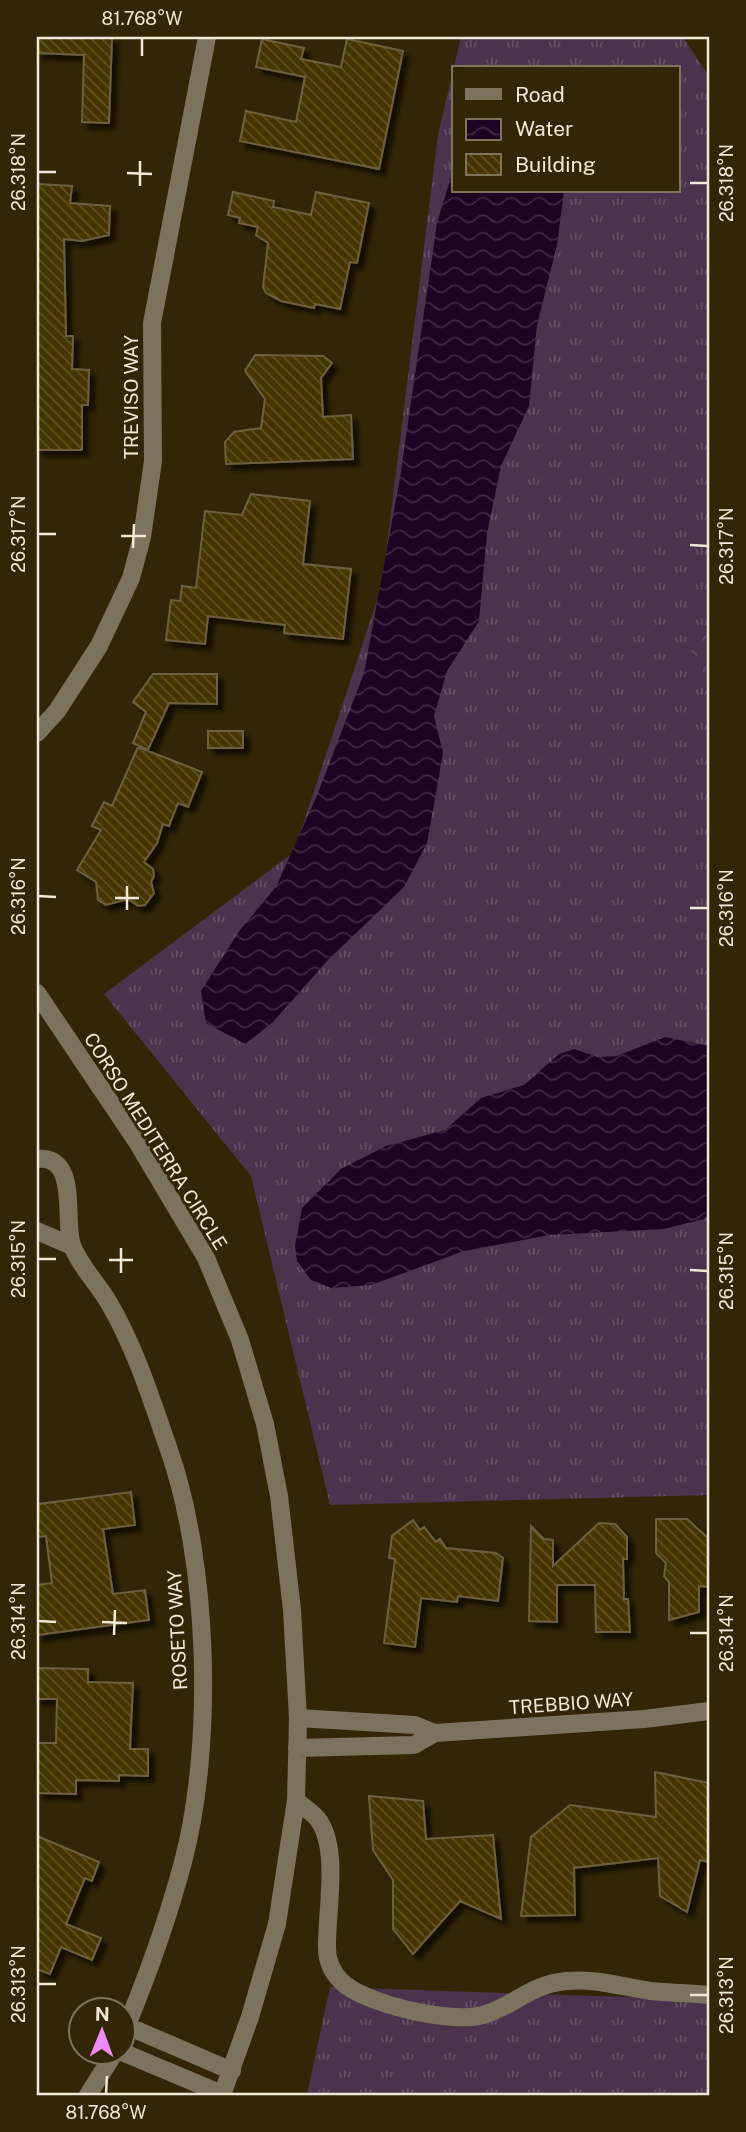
<svg xmlns="http://www.w3.org/2000/svg" width="746" height="2132" font-family="'Public Sans',sans-serif">
<style>
.grass{fill:url(#grass-tufts);fill-rule:evenodd}
.forest{fill:url(#forest-crowns)}
.water{fill:url(#water-waves)}
.building{fill:url(#building-back-hatch);stroke:#6d6040;stroke-width:2;filter:url(#shadow)}
.lines{fill:none;stroke-linecap:round;stroke-linejoin:round}
.minor{stroke:#7c735f;stroke-width:18}
.ticks{fill:none;stroke:#f0e9d7;stroke-width:2.5}
.labels{text-anchor:middle;stroke-width:6;stroke-linejoin:round;paint-order:stroke}
.street-label{font-size:19px;fill:#f0e9d7;stroke:#322606}
.neatline{fill:none;stroke:#f0e9d7;stroke-width:2.5}
.ticks-label{font-size:18px;text-anchor:middle;fill:#f0e9d7}
</style>
<defs>
<pattern id="grass-tufts" width="24" height="20" patternUnits="userSpaceOnUse" patternTransform="scale(1.75)"><rect width="24" height="20" fill="#4b334d"/><path d="M3 7l-1-3M5 7V3M7 7l1-3M15 17l-1-3M17 17v-4M19 17l1-3" fill="none" stroke="#655166"/></pattern>
<pattern id="forest-crowns" width="20" height="18" patternUnits="userSpaceOnUse" patternTransform="scale(1.75)"><rect width="20" height="18" fill="#4b334d"/><path d="M2 6a3 3 0 1 1 6 0M12 15a3 3 0 1 1 6 0" fill="none" stroke="#655166"/></pattern>
<pattern id="water-waves" width="16" height="10" patternUnits="userSpaceOnUse" patternTransform="scale(1.75)"><rect width="16" height="10" fill="#1f0322"/><path d="M0 5q4-4 8 0t8 0" fill="none" stroke="#402841"/></pattern>
<pattern id="building-back-hatch" width="6" height="6" patternUnits="userSpaceOnUse" patternTransform="scale(1.75)"><rect width="6" height="6" fill="#463400"/><path d="M-1 5l2 2M0 0l6 6M5-1l2 2" fill="none" stroke="#615124"/></pattern>
<filter id="shadow"><feDropShadow dx="6" dy="6" stdDeviation="2" flood-color="#0009"/></filter>
</defs>
<rect width="100%" height="100%" fill="#322606"/>
<!-- grass -->
<path class="grass" d="M461,37H683L709,76V1495L330,1505L251,1176L104,994L294,852L382,585L438,135ZM454,68H678V191H454Z
M330,1987L709,2000V2095H307Z"/>
<!-- forest -->
<path class="forest" d="M709,631V682L703,678L689,646L701,634Z"/>
<!-- water -->
<path class="water" d="M454,167V191H564L557,245L537,325L529,406L501,466L487,533L479,621L447,671L434,716L443,753L427,843L404,887L328,960L273,1022L245,1044L206,1023L201,991L240,930L276,887L318,793L364,673L400,478L437,223Z
M665,1037L709,1046V1215L704,1219L664,1229L550,1235L464,1251L371,1285L331,1288L311,1280L297,1261L295,1246L302,1208L341,1169L386,1146L445,1130L481,1098L524,1085L559,1054L574,1049L598,1057L617,1056Z"/>
<!-- building -->
<path class="building" d="M37,37H112L109,123L82,122L84,55L37,53Z
M262,39L304,48L301,59L341,67L347,39L403,51L379,169L240,141L246,111L296,122L305,77L256,67Z
M37,184L72,186L70,203L110,206L109,235L82,241L64,239L66,336H73L72,369L89,370L88,405H82V450H37Z
M233,192L274,201L273,207L311,215L316,192L369,203L357,263L350,262L340,309L315,304L314,308L281,301L266,293L263,287L268,243L256,235L258,227L239,223L240,218L228,215Z
M255,355L323,356L332,363L321,378L323,417L351,415L353,459L226,464L225,442L234,432L261,428L265,399L245,371Z
M251,494L310,501L303,564L351,569L343,639L284,633L285,625L208,616L205,644L166,640L171,600L180,601L182,586L196,588L205,511L242,515Z
M153,674H217V704L169,703L148,750L133,743L146,712L133,702Z
M208,731H243V748H208Z
M138,747L202,772L188,807L178,803L169,826L163,824L157,843L144,862L153,869L154,876L151,882L154,893L145,905L138,906L128,899L106,905L98,900L96,882L77,870L101,830L92,826L104,802L112,806Z
M131,1492L135,1525L103,1529L113,1594L145,1590L149,1620L37,1635V1585L52,1583L46,1536L37,1537L39,1504Z
M656,1519H687L709,1539V1587L699,1586V1612L669,1620V1582L664,1576L666,1563L656,1553Z
M413,1520L420,1530L424,1527L436,1542L440,1539L446,1548L496,1553L503,1558L498,1601L458,1596L457,1602L421,1598L415,1647L384,1643L395,1559L389,1558L392,1536Z
M599,1523L615,1524L627,1537V1559H623L624,1599H628L630,1632H596L595,1585H557V1622L529,1621L531,1526L544,1539L553,1540V1566Z
M37,1668L88,1669V1682L133,1683L130,1749H148V1776L119,1775V1781L76,1780V1794L37,1793V1743H56L57,1699H37Z
M655,1772L709,1783V1862L700,1860L687,1912L660,1896L658,1858L574,1868L575,1915L521,1916L531,1837L570,1805L656,1817Z
M369,1796L423,1801L426,1839L493,1835L501,1919L460,1901L413,1954L393,1929V1880L373,1850Z
M37,1836L99,1862L92,1881L85,1878L66,1924L101,1938L92,1960L61,1947L50,1974L37,1969Z"/>
<g class="lines">
<!-- minor -->
<path class="minor" d="M37,733L57,711L99,646L131,578L142,537L153,461L152,323L207,37
M37,993L137,1142L206,1258L240,1340L265,1424L279,1496L292,1610L298,1718L296,1800L277,1924L250,2017L222,2095
M37,1159C80,1155 63,1220 72,1245C79,1265 98,1284 109,1303C135,1347 152,1401 169,1450C209,1564 214,1745 183,1862C167,1922 146,1980 122,2037
M37,1231L72,1246
M298,1718L415,1725L435,1733L644,1719L709,1711
M297,1748L414,1745L435,1733
M296,1800C302,1806 310,1811 316,1817C341,1845 326,1913 327,1948C327,1960 332,1972 341,1981C363,2004 452,2024 483,2015C513,2007 528,1985 566,1981C595,1978 622,1987 651,1991C670,1993 690,1993 709,1995
M127,2026L232,2071
M122,2052L222,2094
M88,2095L115,2052"/>
</g>
<!-- ticks -->
<path class="ticks" d="M142,56V38M38,172H56M127,173L152,174M690,183H708M140,186V161M38,534H56M121,536H146M690,545L708,546M133,548L134,524M38,896L56,897M115,898H139M690,908H708M127,910V886M38,1259H56M109,1260H133M690,1270L708,1271M121,1273V1248M38,1621L56,1622M102,1622L127,1623M690,1633H708M114,1635L115,1610M38,1984H56M690,1995H708M106,2094L107,2076"/>
<g class="labels">
<!-- street labels -->
<g class="street-label">
<text transform="translate(131 397) rotate(-90)" y="7">TREVISO WAY</text>
<text transform="translate(156 1141) rotate(58)" y="7">CORSO MEDITERRA CIRCLE</text>
<text transform="translate(177 1630) rotate(-93)" y="7">ROSETO WAY</text>
<text transform="translate(571 1703) rotate(-4)" y="7">TREBBIO WAY</text>
</g>
</g>
<!-- border -->
<rect width="746" height="2132" fill="none" stroke="#322606" stroke-width="77"/>
<!-- legend -->
<rect x="452" y="66" width="228" height="126" fill="#322606" stroke="#7e745a" stroke-width="2"/>
<rect x="466" y="89" width="35" height="10" fill="#7c735f" stroke="#7e745a" stroke-width="2"/>
<text x="515" y="102" font-size="21" fill="#f0e9d7">Road</text>
<rect x="466" y="119" width="35" height="21" fill="url(#water-waves)" stroke="#7e745a" stroke-width="2"/>
<text x="515" y="136" font-size="21" fill="#f0e9d7">Water</text>
<rect x="466" y="154" width="35" height="21" fill="url(#building-back-hatch)" stroke="#7e745a" stroke-width="2"/>
<text x="515" y="172" font-size="21" fill="#f0e9d7">Building</text>
<!-- north arrow -->
<g transform="translate(102 2031) rotate(1)"><circle r="33" fill="#322606" stroke="#7e745a" stroke-width="2"/>
<path d="M0-5L12 26L0 18L-12 26Z" fill="#ef8bf7"/>
<text y="-10" font-size="19" font-weight="bold" text-anchor="middle" fill="#f0e9d7">N</text>
</g>
<rect x="38" y="38" width="670" height="2056" class="neatline"/>
<g class="ticks-label">
<text x="142" y="25">81.768°W</text>
<text transform="translate(19 172) rotate(-90)" y="6">26.318°N</text>
<text transform="translate(727 183) rotate(-90)" y="6">26.318°N</text>
<text transform="translate(19 534) rotate(-90)" y="6">26.317°N</text>
<text transform="translate(727 546) rotate(-90)" y="6">26.317°N</text>
<text transform="translate(19 896) rotate(-90)" y="6">26.316°N</text>
<text transform="translate(727 908) rotate(-90)" y="6">26.316°N</text>
<text transform="translate(19 1259) rotate(-90)" y="6">26.315°N</text>
<text transform="translate(727 1271) rotate(-90)" y="6">26.315°N</text>
<text transform="translate(19 1621) rotate(-90)" y="6">26.314°N</text>
<text transform="translate(727 1633) rotate(-90)" y="6">26.314°N</text>
<text transform="translate(19 1984) rotate(-90)" y="6">26.313°N</text>
<text transform="translate(727 1995) rotate(-90)" y="6">26.313°N</text>
<text x="106" y="2119">81.768°W</text>
</g>
</svg>
